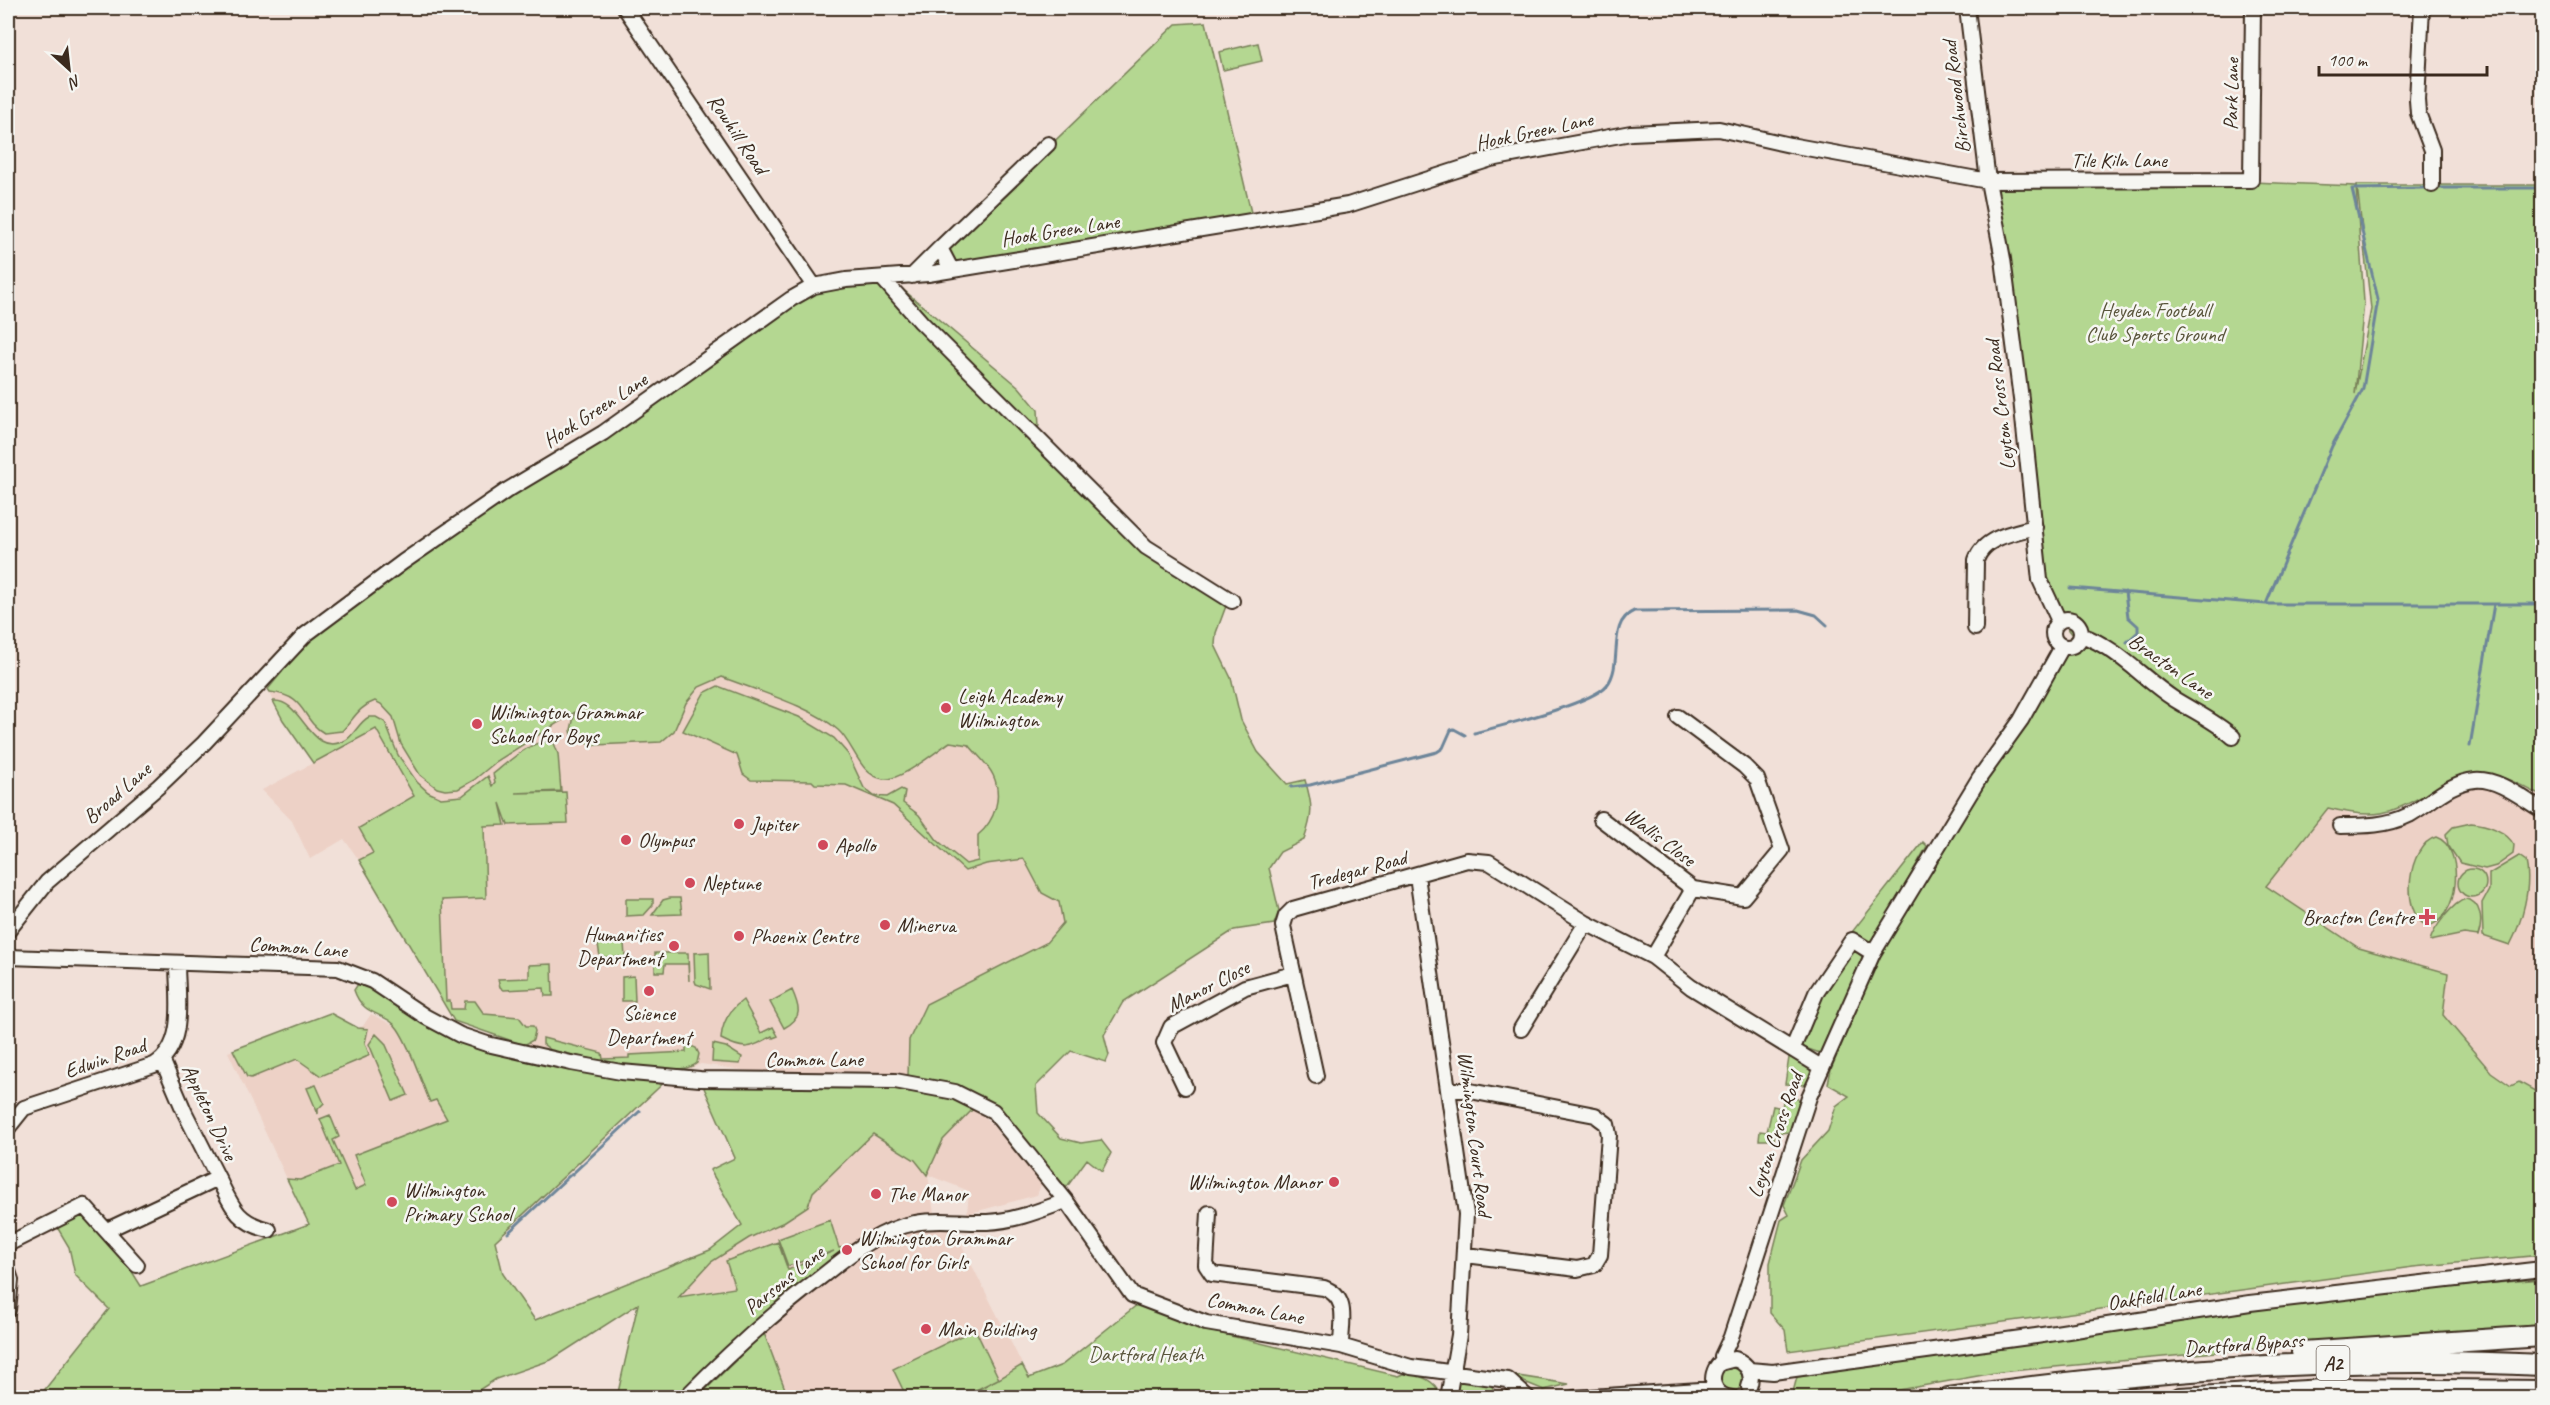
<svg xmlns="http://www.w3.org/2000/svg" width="2550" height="1405" font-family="Caveat,sans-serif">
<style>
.built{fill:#edd1c6}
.green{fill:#b4d791;stroke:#788058;stroke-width:1.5}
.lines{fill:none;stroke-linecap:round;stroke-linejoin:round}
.stream{stroke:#6d8599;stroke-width:3}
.minor-casing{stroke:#3b2a1e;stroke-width:18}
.highway-casing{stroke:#3b2a1e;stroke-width:24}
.minor{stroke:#f6f6f2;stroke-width:14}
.highway{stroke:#f6f6f2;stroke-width:20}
.poi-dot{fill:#d1495b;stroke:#f6f6f2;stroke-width:2}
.labels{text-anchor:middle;stroke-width:5;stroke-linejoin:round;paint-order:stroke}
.shield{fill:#f6f6f2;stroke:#73675e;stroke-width:1.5}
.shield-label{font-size:20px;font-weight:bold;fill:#3b2a1e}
.street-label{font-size:21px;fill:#3b2a1e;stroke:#f6f6f2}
.park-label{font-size:21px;fill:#59553b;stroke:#f6f6f2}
.poi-label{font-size:21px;fill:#3b2a1e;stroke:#f6f6f2;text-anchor:start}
</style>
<rect width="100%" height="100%" fill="#f1e0d8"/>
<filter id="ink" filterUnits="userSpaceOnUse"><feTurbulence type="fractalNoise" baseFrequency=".0167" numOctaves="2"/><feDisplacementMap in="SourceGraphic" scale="12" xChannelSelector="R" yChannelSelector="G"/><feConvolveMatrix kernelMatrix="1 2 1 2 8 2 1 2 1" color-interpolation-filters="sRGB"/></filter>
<g filter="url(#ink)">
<!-- built -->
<path class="built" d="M311,637L1205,693L969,1090L932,1077L905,1074L832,1076L749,1071L701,1064L686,1070L635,1066L524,1045L454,1021L373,853L359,860L344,839L310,859L292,821L262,790L313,763L283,720L268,689Z
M2480,773L2511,781L2542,797V1094L2519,1081L2511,1085L2492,1072L2443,1015L2448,973L2359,948L2266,886L2328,808L2359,817L2384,815L2400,810L2456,780Z
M330,1013L358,1028L363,1026L371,1014L397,1027L460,1126L381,1366L287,1179L228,1052Z
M701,1081L975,1107L1043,1180L1037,1195L967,1214L969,1191L928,1175L934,1213L946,1214L1029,1378L984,1397H788L764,1333L753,1313L727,1291L678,1297H654L742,1225L710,1170L735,1158Z"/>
<!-- green -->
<path class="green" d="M1206,22L1253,221L929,273L949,243L1176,24Z
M1258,43L1262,61L1223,70L1219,52Z
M1988,181L2251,182L2356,186L2364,302L2355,394L2371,309L2357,185H2542V796C2524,787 2503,774 2481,773C2471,772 2456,779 2446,784C2395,809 2387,823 2328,808L2266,886L2359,948L2448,973L2443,1015L2491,1072L2511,1086L2519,1082L2542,1095V1255L2413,1267L1788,1351L1785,1330L1770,1313V1263L1781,1220L1789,1215L1784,1205L1801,1160L1828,1131L1836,1106L1849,1096L1828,1084L1831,1069L1877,962L1946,839L2062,645L2073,635L2053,609L2044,590Z
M846,285L900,287L1019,387L1038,410L1039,426L1031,433L1160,560L1226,606L1216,633L1215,645L1231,678L1241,720L1258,752L1287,784L1305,780C1313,806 1313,814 1304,840L1280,852L1269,868L1279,911L1274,924L1234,930L1123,1002L1104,1035L1109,1055L1106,1062L1071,1051L1036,1086L1038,1113L1061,1138L1081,1143L1101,1140L1111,1153L1102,1171L1087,1159L1066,1188L992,1103L972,1093L908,1077L909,1040L926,1004L1046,943L1063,923L1059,902L1042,893L1024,859L986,864L965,871L893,805L846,785L815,784L812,781L751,780L743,774L737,755L683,731L704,693L718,686L799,717L834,738L848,754L864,788L874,796L887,797L901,789L905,791L903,803L919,815L937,840L966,864L978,861V835C995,821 1003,796 993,775C988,764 976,754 969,745L950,742C936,751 900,782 883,779C859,775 854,744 838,730C811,706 757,691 722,677L699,687L686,703L674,731L661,742L595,745L573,740L571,730L575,712L497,761L474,780L458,789L445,790L437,788L420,775L401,744L393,717L381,704L375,701C358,707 354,719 342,731L324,733C300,719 308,696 270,692L268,689L282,672L280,667L303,642L334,617L799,298L818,290Z
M273,701C303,698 309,760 346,740C355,734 359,722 369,717H376L385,722L398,755L417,782L428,792L441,798L462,796L488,776L492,786L495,782L493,774C507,763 536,735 554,743L558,754L561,791L515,793L566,792L568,823L508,825L500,803L505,825L484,826L486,898L442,900L446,1001H450L451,1009H464L465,1001H475L484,1014L519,1017L526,1026H533L535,1031L533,1040L524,1045L454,1021L359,860L373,853L359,828L414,796L376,729L313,763L283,720Z
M2471,823C2487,824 2506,831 2514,845L2513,854L2496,866L2485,869L2460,863L2448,845L2446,834L2453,827Z
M2436,837C2466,847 2460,921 2427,926C2400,914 2407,845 2436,837Z
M1923,842L1927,846L1873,942L1866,943L1852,932Z
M2519,856L2526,861C2532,887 2522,922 2510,945L2483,936L2482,903L2489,890V874Z
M2458 883a14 14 0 1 1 28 0a14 14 0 1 1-28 0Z
M670,898H680L682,914L652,915L663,900Z
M626,899H653V905L644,915L626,916Z
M2466,899C2482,902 2483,922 2478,936L2464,934L2430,941C2433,929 2453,902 2466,899Z
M624,943L625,957H600L598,944Z
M1852,949L1864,958L1820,1053L1802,1047L1800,1045L1827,984Z
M709,952L710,989L696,984L695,981L694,953Z
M655,953H688L689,981L688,964H665L664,972H655Z
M552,964L553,996H545L544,988L504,990L500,987L498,979L529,978V965Z
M634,976L635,1001H622V977Z
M360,981L442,1034L671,1076L495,1241L503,1274L535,1320L710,1250L742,1225L710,1170L735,1158L701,1081C789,1083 892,1073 975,1107L943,1140L927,1175L915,1160L873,1134L813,1192L808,1206L782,1223L749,1238L711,1262L679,1297L735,1288L726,1261L778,1242L788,1270L834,1251L788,1266L778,1239L830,1220L839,1248L850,1246L779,1300L682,1397H617L638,1304L551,1360L496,1379L468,1397L38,1398L109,1309L75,1275L69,1247L54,1222L83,1207L106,1230L141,1286L309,1224L287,1179L300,1180L339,1165L320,1119L330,1115L339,1137L333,1140L355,1190L366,1185L354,1155L447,1119L436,1100L430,1102C420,1079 412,1050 398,1029C386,1011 363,1018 354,990Z
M792,990C800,1008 803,1018 784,1028L770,1002Z
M743,1000L761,1033L773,1027L778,1036L773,1038L772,1036C749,1049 745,1051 721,1039C722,1023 729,1010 743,1000Z
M330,1013L358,1028L368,1029L365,1043L369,1054L366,1057L321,1076L297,1059L251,1078L247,1077L233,1050Z
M376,1034L385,1043L408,1095L393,1101L369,1044Z
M543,1038L602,1053L603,1059L629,1058V1055L686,1052V1044L696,1048L699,1054L697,1063C678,1081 578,1056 551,1050L543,1044Z
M713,1044L726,1047L742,1057L740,1064L712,1062Z
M1790,1051C1802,1060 1820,1070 1805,1085L1785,1084Z
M316,1085L324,1103L318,1109V1114L307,1088Z
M1784,1095L1801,1100L1791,1132L1778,1133Z
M1773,1106L1778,1107L1774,1140H1759L1760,1131L1767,1132Z
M2542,1279V1328L2304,1344L2000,1372L1860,1397H1797L1793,1392L1797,1377C2045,1340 2293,1299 2542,1279Z
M1138,1304L1210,1331L1398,1376C1408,1370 1432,1378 1438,1390L1433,1398L964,1397L998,1379L962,1397L907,1398L893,1369L975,1329L999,1379L1022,1365L1029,1378L1062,1365Z
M764,1333L788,1397H698Z
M1719 1378a13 13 0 1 1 26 0a13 13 0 1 1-26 0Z
M1505,1374L1569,1384L1544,1390Z
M1459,1381L1491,1385L1497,1396L1454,1398Z"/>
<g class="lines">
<!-- stream -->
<path class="stream" d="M2436,188H2542
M2070,588L2266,604L2332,446L2363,389L2378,299L2352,189L2427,188
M2125,592L2128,617L2138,626V632L2127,642
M2266,604H2542
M1474,733C1500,726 1592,704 1607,685C1624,664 1606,623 1634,611L1798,610L1816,615L1827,625
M2470,746L2494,604
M1291,787L1310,785L1437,752L1443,748L1451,730L1454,729L1465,735
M571,1175L640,1111
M508,1233L569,1176"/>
<defs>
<path id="minor" d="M625,8L814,286
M1967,8L1988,181L2003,259L2021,399L2040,580L2059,621
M2422,8L2417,100L2418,113L2432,150V185
M951,269L940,248L1048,144
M912,276L940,248
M883,279L921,322L1146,547L1232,601
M2053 633a14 14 0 1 1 28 0a14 14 0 1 1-28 0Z
M1975,628L1976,560C1984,537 2013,533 2035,527
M2081,635C2118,648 2142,678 2174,699C2195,712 2215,721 2233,737
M1601,819L1693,889L1743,897L1782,850L1757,779L1744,766L1678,717
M2340,826C2364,826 2387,826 2409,815C2429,804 2450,782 2475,780C2498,778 2523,799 2542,810
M1417,876L1466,1214L1459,1335L1448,1398
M8,931L47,882L159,786L204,743L305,635L403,562L506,491L603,433L791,299L814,286L846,280L928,274L1348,205L1491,159L1631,133L1719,129L1790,145L1988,181L2251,180L2253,8
M8,957L338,968L372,981L426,1017L460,1035L487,1044L571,1063L621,1072L700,1079L895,1081L955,1092L993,1111L1066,1201L1132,1295L1206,1323L1341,1346L1411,1367L1508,1380L1528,1398
M1653,957L1693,889
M1521,1029L1586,923
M1793,1048L1816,993L1852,940L1873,953
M1316,1076L1283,926L1286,916L1293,909L1467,860L1489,862L1586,923L1653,957L1691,987L1821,1067
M1185,1087L1164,1043L1171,1027L1245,987L1293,974
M1449,1090H1465L1595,1115L1607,1124L1609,1135L1600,1255L1594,1265L1577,1269L1466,1255
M8,1128L24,1108L154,1065C187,1046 177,996 177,963
M218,1178C232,1206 236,1222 269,1230
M1209,1213L1206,1265L1212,1274L1324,1288C1350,1298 1341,1322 1341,1346
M107,1230L218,1178L185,1113L164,1064
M8,1244L84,1206L137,1265
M8,1271L11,1280L8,1310
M1724,1361L1722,1356L1731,1337L1809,1097L1873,953L1980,777L2021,720L2062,647
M1749,1370L1773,1372L2036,1336L2250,1303L2542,1269
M685,1398C728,1354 772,1314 821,1277C849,1255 878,1230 915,1223C938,1218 963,1223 987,1222C1015,1221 1041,1210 1066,1201
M1574,1398L1716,1389
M1732,1398C1713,1396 1707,1376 1720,1363L1735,1359C1748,1364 1754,1374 1749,1387"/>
<path id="highway" d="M2302,1352L2542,1336
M1949,1398C2145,1370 2345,1355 2542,1365
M2180,1398L2342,1389L2542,1391"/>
</defs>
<!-- minor casing -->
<use href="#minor" class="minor-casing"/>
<!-- highway casing -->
<use href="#highway" class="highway-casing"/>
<!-- minor -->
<use href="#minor" class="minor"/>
<!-- highway -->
<use href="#highway" class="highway"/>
</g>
</g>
<!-- markers -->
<g class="poi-dot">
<circle cx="946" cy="708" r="6"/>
<circle cx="477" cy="724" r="6"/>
<circle cx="739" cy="824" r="6"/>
<circle cx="626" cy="840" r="6"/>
<circle cx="823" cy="845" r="6"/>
<circle cx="690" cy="883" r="6"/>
<path d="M2424 908h6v6h6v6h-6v6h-6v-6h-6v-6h6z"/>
<circle cx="885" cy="925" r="6"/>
<circle cx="739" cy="936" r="6"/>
<circle cx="674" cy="946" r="6"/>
<circle cx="649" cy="991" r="6"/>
<circle cx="1334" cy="1182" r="6"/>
<circle cx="876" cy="1194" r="6"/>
<circle cx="392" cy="1202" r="6"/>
<circle cx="847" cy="1250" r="6"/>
<circle cx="926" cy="1329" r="6"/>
</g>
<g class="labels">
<!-- shield labels -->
<rect class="shield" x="2316.5" y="1346" width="33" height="34" rx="4.5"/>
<g class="shield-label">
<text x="2333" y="1370">A2</text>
</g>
<!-- street labels -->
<g class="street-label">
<text transform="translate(2231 94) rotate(-89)" y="7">Park Lane</text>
<text transform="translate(1956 97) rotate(-97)" y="7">Birchwood Road</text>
<text transform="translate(1534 131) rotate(-12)" y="7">Hook Green Lane</text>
<text transform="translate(738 134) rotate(56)" y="7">Rowhill Road</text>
<text x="2119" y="167">Tile Kiln Lane</text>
<text transform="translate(1060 230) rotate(-9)" y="7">Hook Green Lane</text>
<text transform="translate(2000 405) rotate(-97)" y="7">Leyton Cross Road</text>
<text transform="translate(595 410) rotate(-33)" y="7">Hook Green Lane</text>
<text transform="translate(2171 666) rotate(35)" y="7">Bracton Lane</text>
<text transform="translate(117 793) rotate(-41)" y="7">Broad Lane</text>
<text transform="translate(1660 837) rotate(37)" y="7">Wallis Close</text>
<text transform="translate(1357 870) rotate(-15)" y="7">Tredegar Road</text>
<text transform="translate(298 947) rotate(4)" y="7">Common Lane</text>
<text transform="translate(1208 986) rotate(-27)" y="7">Manor Close</text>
<text transform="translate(105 1058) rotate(-19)" y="7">Edwin Road</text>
<text x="814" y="1066">Common Lane</text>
<text transform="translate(210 1112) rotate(65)" y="7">Appleton Drive</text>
<text transform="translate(1475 1134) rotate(83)" y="7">Wilmington Court Road</text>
<text transform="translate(1775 1135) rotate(-71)" y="7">Leyton Cross Road</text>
<text transform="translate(784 1280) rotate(-39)" y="7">Parsons Lane</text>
<text transform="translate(2154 1296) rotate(-9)" y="7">Oakfield Lane</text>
<text transform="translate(1255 1308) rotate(11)" y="7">Common Lane</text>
<text transform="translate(2244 1344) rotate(-4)" y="7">Dartford Bypass</text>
</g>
<!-- park labels -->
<g class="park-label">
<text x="2155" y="317">Heyden Football<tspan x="2155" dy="24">Club Sports Ground</tspan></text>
<text x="1146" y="1361">Dartford Heath</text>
</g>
<!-- poi labels -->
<g class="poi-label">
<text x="958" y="703">Leigh Academy<tspan x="958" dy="24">Wilmington</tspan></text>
<text x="489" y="719">Wilmington Grammar<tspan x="489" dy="24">School for Boys</tspan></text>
<text x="751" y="831">Jupiter</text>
<text x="638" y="847">Olympus</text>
<text x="835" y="852">Apollo</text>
<text x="702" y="890">Neptune</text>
<text x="2414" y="924" text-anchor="end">Bracton Centre</text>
<text x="897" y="932">Minerva</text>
<text x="662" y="941" text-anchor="end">Humanities<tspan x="662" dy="24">Department</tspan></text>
<text x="751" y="943">Phoenix Centre</text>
<text x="649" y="1020" text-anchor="middle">Science<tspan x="649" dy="24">Department</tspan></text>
<text x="1322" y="1189" text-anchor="end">Wilmington Manor</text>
<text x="404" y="1197">Wilmington<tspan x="404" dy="24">Primary School</tspan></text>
<text x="888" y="1201">The Manor</text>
<text x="859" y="1245">Wilmington Grammar<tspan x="859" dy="24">School for Girls</tspan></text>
<text x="938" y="1336">Main Building</text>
</g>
</g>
<!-- margin -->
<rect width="2550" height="1405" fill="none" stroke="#f6f6f2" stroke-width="30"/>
<rect x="15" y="15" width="2520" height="1375" fill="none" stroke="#3b2a1e" stroke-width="2" filter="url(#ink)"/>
<!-- north arrow -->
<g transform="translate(69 69) rotate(153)" stroke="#f6f6f2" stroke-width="4.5" paint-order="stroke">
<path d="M0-4.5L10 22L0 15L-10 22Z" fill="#3b2a1e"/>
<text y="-9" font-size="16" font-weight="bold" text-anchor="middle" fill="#3b2a1e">N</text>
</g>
<!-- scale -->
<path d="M2319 66v9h168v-9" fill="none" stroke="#3b2a1e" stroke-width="3"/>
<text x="2328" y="66" font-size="18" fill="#3b2a1e" stroke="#f6f6f2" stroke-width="4.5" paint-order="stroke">100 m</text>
</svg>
